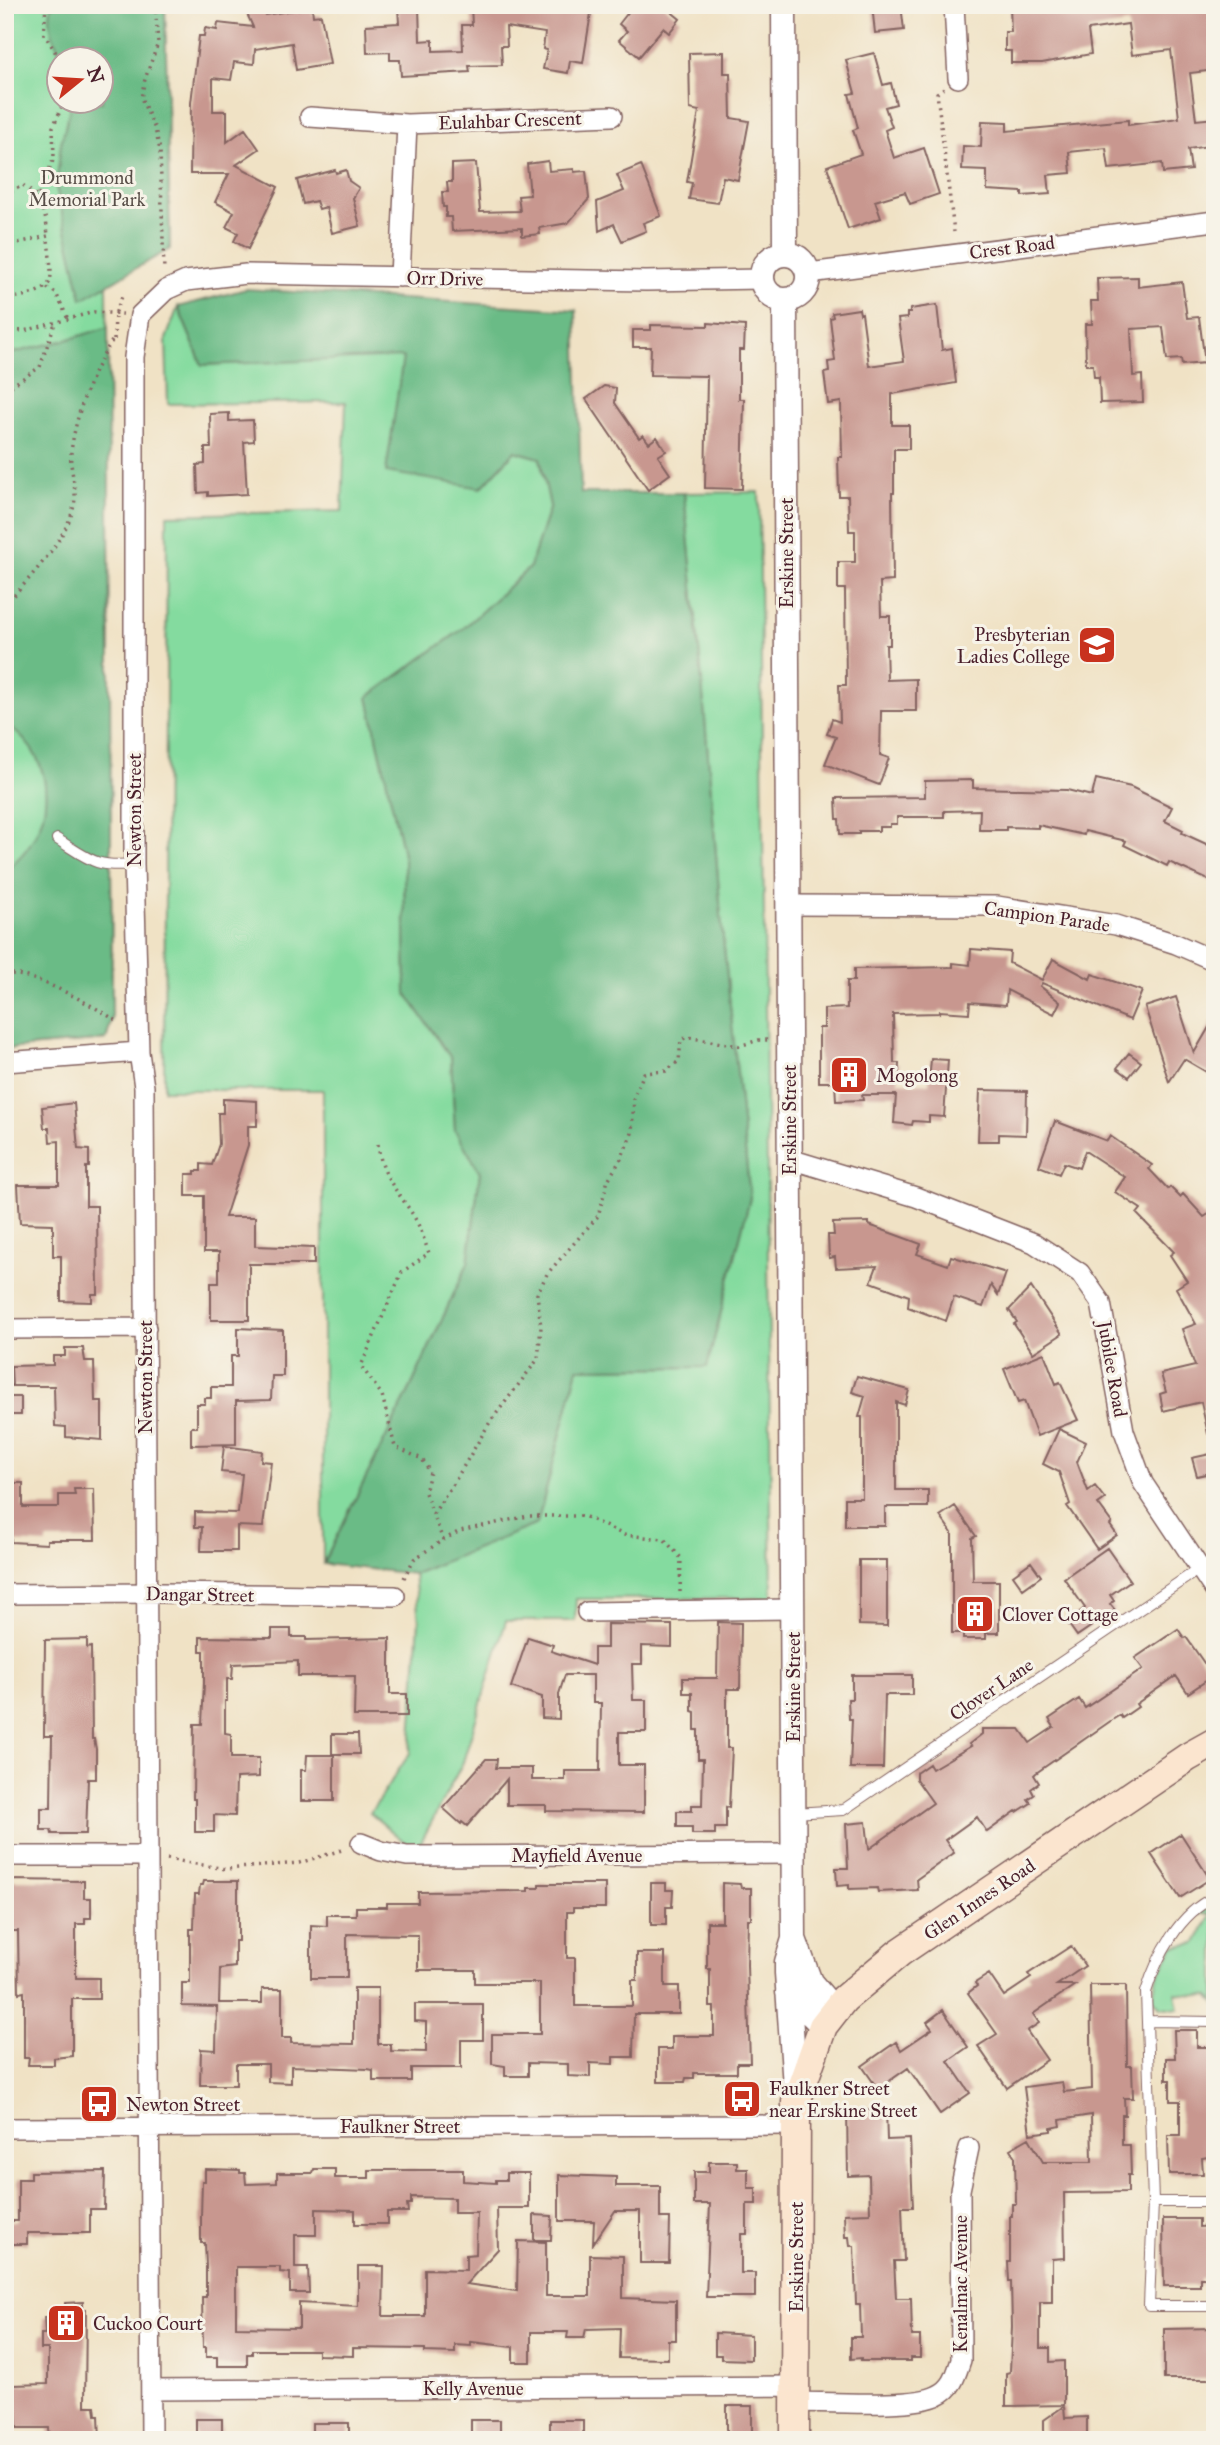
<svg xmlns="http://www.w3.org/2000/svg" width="1220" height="2445" font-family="'IM FELL Great Primer',serif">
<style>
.green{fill:#84db9f;stroke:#677d65;stroke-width:2;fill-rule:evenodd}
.forest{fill:#6bbb86;stroke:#5a6d58;stroke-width:2}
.building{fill:#c8978f;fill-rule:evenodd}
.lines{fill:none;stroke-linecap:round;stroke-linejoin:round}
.service-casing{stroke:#846361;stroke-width:12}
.minor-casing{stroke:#846361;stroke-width:22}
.tertiary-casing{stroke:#846361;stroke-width:27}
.secondary-casing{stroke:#846361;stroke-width:31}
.path{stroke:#846361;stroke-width:3.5;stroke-dasharray:2 5;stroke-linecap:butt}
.service{stroke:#fff;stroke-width:10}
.minor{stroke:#fff;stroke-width:19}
.tertiary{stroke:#fff;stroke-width:24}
.secondary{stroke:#fbe5cf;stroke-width:28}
.labels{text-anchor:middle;stroke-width:6;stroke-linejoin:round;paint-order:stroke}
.street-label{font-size:19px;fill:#4a1f2b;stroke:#f7f3e8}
.park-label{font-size:19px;fill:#584e48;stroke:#f7f3e8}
.poi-label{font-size:19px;fill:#4a1f2b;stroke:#f7f3e8;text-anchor:start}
</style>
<rect width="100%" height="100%" fill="#f7f3e8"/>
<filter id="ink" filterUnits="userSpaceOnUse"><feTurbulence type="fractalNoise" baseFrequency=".0143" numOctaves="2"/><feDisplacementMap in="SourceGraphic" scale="14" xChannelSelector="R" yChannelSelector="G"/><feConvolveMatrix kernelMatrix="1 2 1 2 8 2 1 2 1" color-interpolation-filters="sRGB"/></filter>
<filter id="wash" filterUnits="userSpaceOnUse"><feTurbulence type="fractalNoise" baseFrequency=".00686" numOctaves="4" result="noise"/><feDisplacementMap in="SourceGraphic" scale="28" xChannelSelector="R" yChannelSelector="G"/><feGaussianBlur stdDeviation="1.57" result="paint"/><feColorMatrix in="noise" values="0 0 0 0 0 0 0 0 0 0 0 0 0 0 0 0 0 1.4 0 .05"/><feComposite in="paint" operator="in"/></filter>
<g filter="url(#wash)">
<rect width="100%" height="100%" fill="#f0e2c5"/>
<!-- green -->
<path class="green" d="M5,5H165L170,248L107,285L112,1018L106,1040L5,1049ZM60,60H102V102H60Z
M178,307L202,365L403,356L481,488L515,451L540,458L550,506L530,567L464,628L368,697L404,858L406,993L451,1058L455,1130L480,1172L468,1263L411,1387L323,1564V1090H164L167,515L342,511L346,402L168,404L166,339Z
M759,492L772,1598L576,1599L575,1621H506L463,1762L419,1846L407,1844L370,1813L410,1753L419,1621L414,1574L537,1524L578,1368L707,1367L750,1198L722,928L701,670L684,493Z
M1215,1909V2003L1209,1996L1176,1993L1179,2009L1160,2007L1153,1998L1156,1979L1173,1947L1196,1943L1211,1914H1196L1200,1910Z"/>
<!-- forest -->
<path class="forest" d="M52,5H165L170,249L82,299L56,187L61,143L70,109L69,102H102V60L63,59C55,43 46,23 52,5Z
M246,289L576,310L581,493H684L701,670L722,928L750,1198L707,1367L578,1368L537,1524L414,1574L323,1564L411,1387L468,1263L480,1172L455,1130L451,1058L406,993L404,858L368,697L464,628L530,567L550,506L540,458L515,451L481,488L386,472L403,357L202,365L178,307Z
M108,327L112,1018L106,1040L5,1049V870C56,833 62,760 5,724V355L73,338Z"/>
<g id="blocks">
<!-- building -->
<path class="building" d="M471,5H547L591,13L583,63L570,61L568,73L543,69L547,50L543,49L545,33L506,27L507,46H501L502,65L469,66L470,72L401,76L400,60H390V52L367,53L366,25L399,23L398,8L419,7L420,41L433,40V51L463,50L462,25H472Z
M634,5H663L680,19L669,33L663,28L639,57L619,40L627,31L619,24Z
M872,5H901L904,30L875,33Z
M1010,5H1208L1209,15L1215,14V70L1190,73L1196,120L1215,118V145L1188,149L1191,170L1163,173L1162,163L1109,169L1106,148L1069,152L1071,173L1048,175L1050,194L1022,196V192L987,190V171L962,170L963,146L981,147L982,121L1007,122V131L1128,120V125L1179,118L1171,50L1132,55L1128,24L1088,30L1091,54L1042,63H1011V51H1005V32H1011Z
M261,7L265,15L312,7L313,16L321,15L330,64L296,70L292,43L255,49L254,64L234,62L231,80L213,78V111H227V142L245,129L259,149L236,165L278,187L248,249L234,241L238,233L226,227L234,212L215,202L229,174H190L191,103L199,36H204L205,28L217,30L218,23L253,27L247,14Z
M724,52V73H730L731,118L749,121L738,180L723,177L718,203L689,199L692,183L687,182L699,111L690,109L689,53Z
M874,53L883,85L891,83L896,104L885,107L892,127L885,130L894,158L924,148L939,194L910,204L905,192L875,201L881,218L848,229L827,166L861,154L853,130L858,128L849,94L855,93L846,60Z
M548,161L549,171L574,169V172L586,171L589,199L568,223L539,228L540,234L522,236V228L452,231L451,217H446V207H443L442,192H448L447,182H452V164L476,163L480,212L520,211L518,196L530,195L527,164Z
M641,165L661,216L643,223L646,231L622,241L614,224L599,231L597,202L624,191L617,175Z
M335,170L336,173L346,170L349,181L359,188L353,198L360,226L332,233L326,207L319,209L316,201L303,204L297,180Z
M1138,277V287L1182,282L1187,318L1199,317L1205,363L1182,365L1181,359L1167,360L1163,327L1131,329L1133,376L1142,375L1143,402L1100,403L1099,377H1094L1093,365H1086L1085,324H1092L1091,301H1098L1097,278Z
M937,305L942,350L952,348L956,383L892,394V425H909V449H894V493H892L893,581L880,582L881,616H890V645H886L887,680L916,679V711H881L880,755L889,758L879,785L825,764L836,737L827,734L832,719L840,722L839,685H846L845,589H838V562H855V531H849L848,496H839L838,457H842L841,402L828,404L824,373L829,372L828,362L835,361L830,318L833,317L832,313L859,309L860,314L862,313L869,366L904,361L898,319L907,318V313H910V309Z
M708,323L745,326L744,350H739V399H744L742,489L705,488L707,376L650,375L651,347H633V330H651V325L708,326Z
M604,386L616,388L615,403L639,438L643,435L649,443L657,437L666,451L658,456L670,474L648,490L586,399Z
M229,413V421L253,420L254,441L244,442L247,494L208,496V492L198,493L197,465L205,464V448H211L210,414Z
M1096,779L1131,787L1172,807L1165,821L1183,830L1182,833L1215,848V883L1169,862L1167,866L1124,845L1126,841L1085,831L1084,835L1038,825V828L1006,827V830H979L980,810L944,811V817H897V824H890V827H879V831H859V834H840L839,819H837L836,798L925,797V781L973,780V788L1067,790L1092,796Z
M971,949L1010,952L1009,963L1042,980L1053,959L1090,979L1092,974L1142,991L1130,1020L1042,983L1040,986L1060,1002L1054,1014L1007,990L1006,1005L970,1002L969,1013L940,1011V1013L893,1014L894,1063H899L898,1082L929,1084L931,1059L948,1060L944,1117L929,1116V1122L913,1121L912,1125L894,1123L896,1095H862L863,1100L836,1101L835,1082H819V1028H824V1009L847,1008V981H854V969L953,967V963L970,965Z
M1176,997L1194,1053L1215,1017V1077L1184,1059L1169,1082L1145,1007Z
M1129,1053L1141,1062L1129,1077L1117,1068Z
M980,1090L1027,1091L1026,1135L999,1134V1141H978Z
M223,1099L257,1101V1126H248V1145L225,1217H255V1246L314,1248V1264H249V1320H211V1283H219V1252H204V1196H186V1174H195V1171H201V1164L212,1165L219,1144L218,1113H223Z
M74,1103L78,1149L89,1150V1167H86V1206H97L98,1294H92V1302L61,1301V1256H53V1224L20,1223L18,1185H59V1141L50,1142L49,1128H44L42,1107Z
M1055,1121L1107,1141L1110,1136L1152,1165L1149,1169L1168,1189L1170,1187L1180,1197L1183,1194L1204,1217L1215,1210V1433L1208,1434L1201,1402L1163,1411L1160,1394L1166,1392L1161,1374L1195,1366L1182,1329L1196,1324L1176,1288L1187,1281L1170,1255L1174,1252L1137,1214L1141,1209L1115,1192L1125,1177L1085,1151L1079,1168L1064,1163L1059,1174L1039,1166Z
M869,1222V1225L921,1244L917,1254L948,1265L951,1256L1006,1273L998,1295L991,1285L983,1307L954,1297L946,1321L908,1307L909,1296L871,1282L877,1266L836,1268L835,1257L829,1258L828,1235H834L833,1223Z
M1031,1287L1062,1334L1033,1353L1014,1324L1017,1322L1009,1310Z
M238,1328L283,1330V1376H272L271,1400L236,1401V1444L191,1445V1427H197V1404H205V1398H211V1387H231V1356H238Z
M65,1348H83L85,1361H94L95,1401H102V1440L66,1437V1427L55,1426L54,1386H12L11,1366L53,1365V1356H65Z
M1044,1353L1056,1384L1060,1382L1078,1420L1037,1436L1024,1401L1018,1403L1004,1369Z
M857,1376L909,1390L905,1405L896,1402V1490H928V1507H885V1526H845V1498H862V1417H859L865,1396L852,1392Z
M5,1397H21V1415H5Z
M1059,1429L1086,1442L1077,1462L1088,1491L1095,1486L1105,1499L1098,1504L1112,1523L1110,1525L1117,1535L1097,1549L1067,1506L1070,1504L1059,1472L1043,1464Z
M224,1446L262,1451L261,1461L271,1462L263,1527L237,1526V1551H201L202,1527H195V1512L238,1513L242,1474L221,1472Z
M1215,1453V1472L1197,1476L1192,1458Z
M5,1483H23V1507H59V1495H75L74,1489H94L95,1540H47V1544L11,1542V1511H5Z
M955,1506L976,1536L972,1538L973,1581H999V1633H986V1639H963V1633H952V1533L940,1516Z
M1107,1548L1130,1581L1110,1595L1114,1601L1110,1604L1115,1610L1077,1636L1067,1622L1085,1608L1064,1578Z
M859,1560H887V1626L859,1625Z
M1031,1562L1041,1576L1023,1589L1013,1575Z
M718,1622L741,1623L740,1689H727V1748H732L729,1808L726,1807V1828H715V1834H692V1827H677V1811H692V1805H702L703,1759H698V1730H695V1712L692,1711V1693H683V1678H717Z
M607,1624L672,1625V1647L642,1646V1664H632L633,1700H646V1732H619V1765H644V1812L546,1811V1805H507V1779L467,1826L462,1822L461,1824L443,1808L486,1759H497L496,1768H532V1780H565V1771H600L601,1703H593V1675H565L559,1694V1719L542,1718V1697L511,1687L528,1637L553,1645L551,1651L594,1665V1648H607Z
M272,1629H291V1637H306V1640L390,1638V1694H407V1716H354L355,1676H298V1661L233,1664L232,1679H227V1701H225V1733L231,1734V1758H259V1777L236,1778L235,1816L214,1815V1832H195V1799H193L194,1724H202L204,1683V1651H200V1637L272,1638Z
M1178,1629L1184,1638L1186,1637L1213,1676L1188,1693L1176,1676L1136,1704L1138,1707L1122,1718L1120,1715L1112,1720L1036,1773L1034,1775L1039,1783L1031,1789L1034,1795L1028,1799L1031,1803L1017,1812L1016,1811L987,1832L977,1817L945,1840L954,1853L917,1879L918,1890L878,1892L877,1888L849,1889V1885L837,1886L836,1868H848L846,1824L866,1822L869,1849L933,1803L916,1779V1773L929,1764L932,1769L971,1746L969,1744L982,1734V1729H1020L1030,1743L1054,1727L1049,1719L1079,1699L1085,1708L1143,1669L1135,1658Z
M87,1639V1648L91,1647L92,1739H94L96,1749V1779H88L86,1834H52L51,1830H41V1808H51L52,1736H44L45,1640Z
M852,1675H912V1695H885L883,1768H850L852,1719H849L848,1699H852Z
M332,1734H358L359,1754H332Z
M307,1755H334V1801H301V1770H306Z
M1181,1834L1210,1879L1180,1898L1151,1854Z
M11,1880L84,1881V1898H91V1918H85V1924H76V1978H99V1999H72V2056L54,2058V2065H28L29,2058H24V1992L19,1993L18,1931H5V1882H11Z
M204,1881H238V1941H235V1967L220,1969L219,2003H262V1989H282V2038H291V2043L354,2044V1988H378V2044H391V2051L426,2052V2022L415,2021V2004H483V2040H461V2068H411V2081H373V2070L368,2069L291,2066V2083L268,2082V2064H236V2085H200L201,2049L216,2050L217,2007L182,2006V1983H190V1929H194L195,1894H199L200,1885H203Z
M651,1883H666V1890H673L672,1907H666V1925H651Z
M722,1883L740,1884L741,1888H751V1919H748L747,1965L750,2063H737V2073H694V2078H686L685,2082H658V2049H672V2036H714V2007H710V1969H707V1922H722Z
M539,1884H605V1908H573V1912H567V1958H575V2006H632V1980H637V1953H665V1986H679V2014H634L633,2057H613V2064L590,2063V2077L568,2076V2064L528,2063V2076H505V2066L492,2064V2034H540V1983H475V1970H418V1935L347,1934V1978H311V1925L327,1926V1915H356V1907H387V1903H418V1892L528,1891V1888H539Z
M1071,1946L1085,1966L1057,1985H1075L1033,2014L1039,2023L1027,2031L1047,2060L1007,2088L978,2046L997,2034L968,1993L977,1986L975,1983L989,1974L1004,1996L1031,1978L1028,1974Z
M1090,1985H1126L1127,2066H1132L1133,2098H1124L1125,2115H1122V2145H1130L1131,2175H1128V2192L1064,2193L1065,2258L1052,2259V2302H1040V2348H1050V2362L1064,2361V2405L1006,2406V2373L1010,2372L1012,2327L1011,2281H1009L1008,2262H1010V2216H1012V2204H1016L1015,2157L1010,2149L1029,2138L1043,2162H1092L1091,2115L1060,2120L1061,2126L1051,2128V2131L1030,2134L1024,2087L1062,2082L1064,2092L1092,2089Z
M943,2010L968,2047L948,2061L970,2093L940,2114L908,2068L878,2089L862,2066L896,2042L901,2050L932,2029L927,2022Z
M1174,2030H1197V2047H1215V2100L1208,2101V2157L1202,2158L1203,2174H1169L1168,2135H1180V2101H1170V2080H1166V2058H1175Z
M886,2109L887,2140L910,2139L913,2207H902L904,2261H894L896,2298H911L912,2336H920V2358H910V2361H861V2358L851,2359V2337H861L860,2304H856L854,2246H850L849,2237H845L844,2214L870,2213L869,2175L848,2176L847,2110Z
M709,2162H737V2169H748V2188H756V2204H747V2234H741V2273H755V2297H706L710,2204H694V2172H709Z
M205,2169L240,2170V2173H245L246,2184L277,2183V2173H313L314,2169H335V2178H369V2170H463V2181L496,2183V2180H506V2173H529V2208H497L498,2249L466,2284L517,2291L518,2241L546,2242V2296H590V2255L623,2256V2298L676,2300V2340H668V2359L619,2358L620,2328L586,2329L584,2338H567L568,2332H531V2362H513V2347L471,2342V2346L455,2345V2353L425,2352V2349L353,2348V2356L318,2355V2350H252V2354H247V2366H217V2357H206V2347H203L202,2297H206V2266L205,2243H201V2217L202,2181H205ZM411,2197L454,2198V2213H477L476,2254L466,2255V2270L425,2269V2316H383L384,2266H358V2306L299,2303V2328L236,2327V2267H280V2272L290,2273V2293H309L308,2267H295V2235H316V2209L355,2210V2224H387V2212H408L407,2204H411Z
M105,2171L104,2209H90V2233H27V2244H9V2221H18V2179H31V2172Z
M559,2175L616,2177V2186H660V2218H670L669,2263H640V2211H615L593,2244L594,2221H559Z
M534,2215L552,2216L551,2240H534Z
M1163,2219H1199V2227L1215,2226V2278H1200V2286H1164Z
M83,2302V2310H86L85,2406H95L96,2415H99L100,2440H50L49,2428H17L16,2411H12V2385L48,2384V2349H41V2334H45L44,2317H56V2310H65V2303Z
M1215,2328V2379H1164V2329Z
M715,2333L751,2335V2360L721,2359V2355H715Z
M727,2406H752V2440H727Z
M1064,2406L1065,2418L1087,2417V2440H1044V2420Z
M196,2419H222V2440H196Z
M471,2420H500V2440H471Z
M550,2420H583V2440H550Z
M312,2423H349V2440H312Z"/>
</g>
</g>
<g filter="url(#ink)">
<use href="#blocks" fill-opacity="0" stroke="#846361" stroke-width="2"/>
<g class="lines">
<defs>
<path id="service" d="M57,839C89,859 95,868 134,864
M794,1813L843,1810L1199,1569
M1215,1897C1179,1913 1157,1956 1146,1992L1153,2202L1149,2306H1215
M1148,2021L1215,2022
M1153,2202H1215"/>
<path id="minor" d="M954,5L958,78
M310,117L407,124L612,116
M809,273L1215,221
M400,277L407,124
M788,905L997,906L1116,925L1176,944L1215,961
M5,1062L139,1052
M790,1159L916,1197L1034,1243L1080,1273L1101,1303L1124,1431L1143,1483L1215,1591
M5,1329L146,1328
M5,1594L161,1593L395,1596
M587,1612L792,1609
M361,1843L381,1851L407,1856L794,1854
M5,1856H147
M5,2128L795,2125
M151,2390L796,2386
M795,2402C826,2402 915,2408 938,2395C953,2388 956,2375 961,2360L960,2190L969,2148
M151,2440L144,1087L139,1052L134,864V357L140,315L166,290L186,281L246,274L646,281L762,279"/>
<path id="tertiary" d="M784,5L785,253
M762 277a23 23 0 1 1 46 0a23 23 0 1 1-46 0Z
M785,300L794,1939L787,1962V1973L796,2100
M794,1939L810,1982L834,2010
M788,1992L823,2026"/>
<path id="secondary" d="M795,2440L796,2102L823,2026L844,1999L899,1953L1188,1757L1215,1742"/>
</defs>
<!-- service casing -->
<use href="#service" class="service-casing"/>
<!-- minor casing -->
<use href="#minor" class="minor-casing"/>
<!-- tertiary casing -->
<use href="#tertiary" class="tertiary-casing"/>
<!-- secondary casing -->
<use href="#secondary" class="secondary-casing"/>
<!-- path -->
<path class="path" d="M46,5L44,34L55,51L60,77
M155,5L158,43L145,79L141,98L155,129L160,150L164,271
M944,88L937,93L954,232
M5,195L23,185L38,197L54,158L53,127L64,102
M38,197L46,220L48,235
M5,246L48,236C48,247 53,271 50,281C46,293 16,298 5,299
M47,288L56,293L68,319
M5,330L24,331L94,312L123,314
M114,340L115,314L123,294
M5,390L40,367L55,323
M5,606C28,579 67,540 74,505C78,488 69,469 71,452C76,413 92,370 114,338
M5,974C34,972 92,1005 117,1021
M378,1144C382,1182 401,1192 417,1222C422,1232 425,1243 429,1253L402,1272L361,1366L382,1395L395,1447L422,1459L430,1472L425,1493L443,1540
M433,1514L455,1481L490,1422L538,1359L541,1327L537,1294L547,1274L598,1216L608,1180L621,1159L632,1133L634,1096L644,1073L666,1071L679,1061L681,1040L687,1037L739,1046L759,1040H770
M404,1578L414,1559L443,1540L460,1531L528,1516H584L624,1535L664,1539L681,1558L680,1592
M167,1859L226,1869L299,1863L345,1849"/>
<!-- service -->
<use href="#service" class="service"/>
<!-- minor -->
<use href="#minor" class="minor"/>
<!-- tertiary -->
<use href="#tertiary" class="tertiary"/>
<!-- secondary -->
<use href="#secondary" class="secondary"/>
</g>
</g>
<!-- icons -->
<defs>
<symbol id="school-square" viewBox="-11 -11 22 22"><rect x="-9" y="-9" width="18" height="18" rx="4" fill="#c8321e" stroke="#f7f3e8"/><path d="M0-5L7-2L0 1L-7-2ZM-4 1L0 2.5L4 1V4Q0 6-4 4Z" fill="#fff"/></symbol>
<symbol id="building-square" viewBox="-11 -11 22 22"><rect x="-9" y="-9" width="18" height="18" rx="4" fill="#c8321e" stroke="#f7f3e8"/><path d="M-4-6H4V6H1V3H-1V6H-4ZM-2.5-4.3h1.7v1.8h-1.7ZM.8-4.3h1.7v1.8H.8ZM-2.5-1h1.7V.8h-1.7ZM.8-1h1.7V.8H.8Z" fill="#fff"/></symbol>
<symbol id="bus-square" viewBox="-11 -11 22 22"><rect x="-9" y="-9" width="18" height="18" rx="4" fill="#c8321e" stroke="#f7f3e8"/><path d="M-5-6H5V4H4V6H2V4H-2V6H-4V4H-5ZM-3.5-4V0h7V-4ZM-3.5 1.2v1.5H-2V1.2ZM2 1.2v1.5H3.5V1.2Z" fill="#fff"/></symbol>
</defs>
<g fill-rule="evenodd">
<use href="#school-square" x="1075" y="623" width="44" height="44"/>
<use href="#building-square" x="827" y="1053" width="44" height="44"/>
<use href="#building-square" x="953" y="1592" width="44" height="44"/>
<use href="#bus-square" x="720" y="2077" width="44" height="44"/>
<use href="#bus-square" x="77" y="2082" width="44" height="44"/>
<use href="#building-square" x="44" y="2301" width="44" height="44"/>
</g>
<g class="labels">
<!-- street labels -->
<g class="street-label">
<text transform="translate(510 120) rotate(-2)" y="7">Eulahbar Crescent</text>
<text transform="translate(1012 247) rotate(-7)" y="7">Crest Road</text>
<text transform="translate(445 278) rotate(1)" y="7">Orr Drive</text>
<text transform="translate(786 553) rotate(-90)" y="7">Erskine Street</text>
<text transform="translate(134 810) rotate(-90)" y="7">Newton Street</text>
<text transform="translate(1047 916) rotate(8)" y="7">Campion Parade</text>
<text transform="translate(789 1120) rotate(-90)" y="7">Erskine Street</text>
<text transform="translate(1113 1369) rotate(80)" y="7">Jubilee Road</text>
<text transform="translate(145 1377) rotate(-90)" y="7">Newton Street</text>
<text transform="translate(200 1594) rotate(1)" y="7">Dangar Street</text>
<text transform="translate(793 1687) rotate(-90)" y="7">Erskine Street</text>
<text transform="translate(991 1689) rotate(-34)" y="7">Clover Lane</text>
<text x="577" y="1862">Mayfield Avenue</text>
<text transform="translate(979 1899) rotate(-34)" y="7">Glen Innes Road</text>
<text x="400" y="2133">Faulkner Street</text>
<text transform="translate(796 2257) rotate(-90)" y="7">Erskine Street</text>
<text transform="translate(960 2284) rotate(-90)" y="7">Kenalmac Avenue</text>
<text x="473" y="2395">Kelly Avenue</text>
</g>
<!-- park labels -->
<g class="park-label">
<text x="87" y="184">Drummond<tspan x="87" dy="22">Memorial Park</tspan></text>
</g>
<!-- poi labels -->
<g class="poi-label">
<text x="1070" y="641" text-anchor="end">Presbyterian<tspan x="1070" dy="22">Ladies College</tspan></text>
<text x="876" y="1082">Mogolong</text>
<text x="1002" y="1621">Clover Cottage</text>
<text x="769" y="2095">Faulkner Street<tspan x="769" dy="22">near Erskine Street</tspan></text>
<text x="126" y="2111">Newton Street</text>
<text x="93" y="2330">Cuckoo Court</text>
</g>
</g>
<!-- margin -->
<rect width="1220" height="2445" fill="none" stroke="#f7f3e8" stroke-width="28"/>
<!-- north arrow -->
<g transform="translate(80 80) rotate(72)"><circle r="33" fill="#f7f3e8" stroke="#b29e9c" stroke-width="2"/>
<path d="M0-5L12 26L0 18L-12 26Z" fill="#c8321e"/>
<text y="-10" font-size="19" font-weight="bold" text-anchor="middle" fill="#4a1f2b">N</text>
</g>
</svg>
